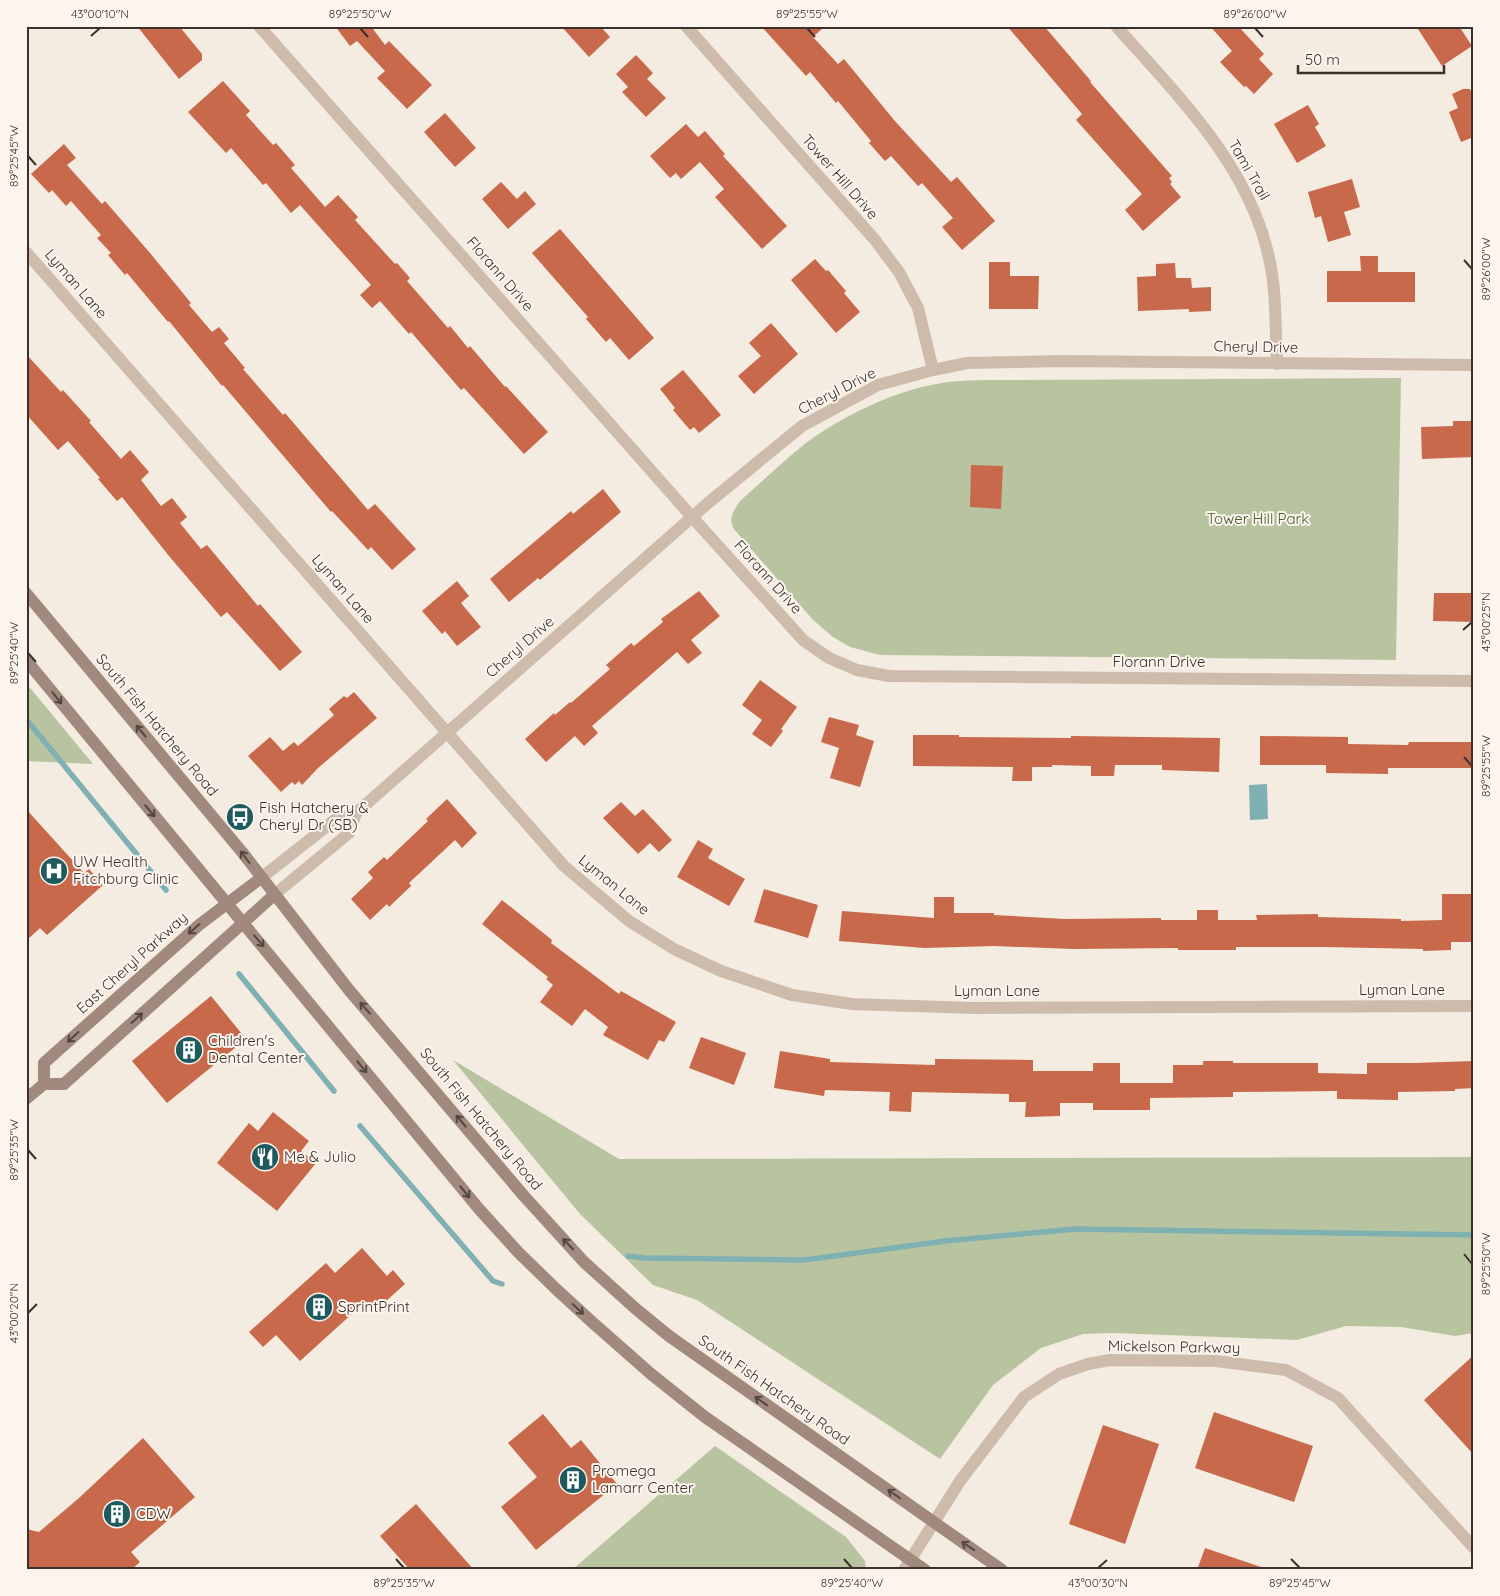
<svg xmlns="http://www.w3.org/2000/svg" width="1500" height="1596" font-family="Quicksand,sans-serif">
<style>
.green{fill:#b8c4a0}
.water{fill:#7fb0b2}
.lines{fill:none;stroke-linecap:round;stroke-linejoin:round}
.stream{stroke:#7fb0b2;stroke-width:5.5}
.building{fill:#c8694b}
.street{stroke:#cdbbac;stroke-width:12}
.secondary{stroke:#a18a7d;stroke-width:12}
.oneway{stroke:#544640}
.ticks{fill:none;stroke:#3b302b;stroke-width:2}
.labels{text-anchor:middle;stroke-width:4;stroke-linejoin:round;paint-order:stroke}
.street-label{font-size:15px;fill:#3b302b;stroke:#fbf5ee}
.park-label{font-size:15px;fill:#4a5a2e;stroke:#fbf5ee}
.poi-label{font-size:15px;fill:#3b302b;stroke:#fbf5ee;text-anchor:start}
.neatline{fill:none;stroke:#3b302b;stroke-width:2}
.ticks-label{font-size:12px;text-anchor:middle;fill:#3b302b}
</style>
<rect width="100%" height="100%" fill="#f4ebe1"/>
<!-- green -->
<path class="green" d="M1401,378L1396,660L880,655L850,647L833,637L813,620L733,528C729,517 733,511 740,501C762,482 783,461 806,443C848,412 908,384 960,381C972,380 983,380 995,380Z
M26,683L93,764L26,761Z
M453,1060L619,1159L1474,1157V1333L1455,1336L1401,1327L1346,1326L1297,1340L1113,1333L1083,1334L1041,1348L993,1385L940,1459L697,1300L653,1285L580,1214Z
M715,1446L846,1537L865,1561L866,1570H572Z"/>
<!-- water -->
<path class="water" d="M1267,784L1268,819L1250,820L1249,785Z"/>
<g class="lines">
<!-- stream -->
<path class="stream" d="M26,719L166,890
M239,974L334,1091
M360,1126L493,1281L502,1284
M628,1256L645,1258L804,1260L945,1241L1075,1229L1474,1235"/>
</g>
<!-- building -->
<path class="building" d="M137,26H179L202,54V60L179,79Z
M335,26H376L373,29L385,45L389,41L432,85L407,109L377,78L385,71L357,41L350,46Z
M561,26H600L610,37L589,57Z
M761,26H825L813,37L838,64L844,59L894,120L951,182L957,177L995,221L962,250L942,227L953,218L922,183L918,186L891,156L885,161L869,143L871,141L838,101L836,103L810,72L806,76Z
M1007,26H1044L1091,81L1090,82L1172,176L1169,178L1172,182L1170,184L1181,197L1143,231L1125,210L1142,194L1076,120L1082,114Z
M1210,26H1238L1264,54L1259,59L1273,74L1254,94L1246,86L1244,87L1220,62L1232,51Z
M1416,26H1459L1472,46L1442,66Z
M636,55L653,73L647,79L666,98L646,117L622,92L628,87L616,74Z
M223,81L250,111L246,115L273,145L276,143L295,165L291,168L325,207L338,195L358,217L355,220L395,264L397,263L410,278L407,281L448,328L450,326L468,348L470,346L505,387L506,386L548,432L524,454L464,388L461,390L411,332L409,334L380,301L372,308L360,295L371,285L300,205L291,213L266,183L263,185L231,148L226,153L188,112Z
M1463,89H1470L1474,99V145L1471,138L1461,142L1449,112L1458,108L1452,94Z
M1308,105L1319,124L1315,127L1326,146L1297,163L1274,124Z
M445,113L476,148L455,167L424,132Z
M686,124L698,137L705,131L725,154L723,156L787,226L762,249L715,197L724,189L700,162L681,179L676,173L670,178L650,156Z
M64,144L76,158L67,165L102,204L105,201L150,253L191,303L189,305L212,332L219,327L229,339L224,343L245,368L243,369L283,415L285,413L368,510L375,504L416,549L392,570L371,547L368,550L332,511L331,512L223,385L222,386L169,321L168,322L127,273L125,275L108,255L111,253L97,238L101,235L71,201L66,206L52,190L49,193L31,174Z
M1352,179L1360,207L1344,212L1351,235L1328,242L1321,216L1315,218L1308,192Z
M501,182L517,199L525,191L536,204L508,229L482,199Z
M560,229L654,338L629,360L610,338L606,342L586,319L588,317L532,253Z
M1360,256H1378V272H1415V302H1327V271H1361Z
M815,259L826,271L828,270L846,291L844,293L860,312L836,333L791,280Z
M989,262H1010V276H1039L1038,309H989Z
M1175,263L1176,278H1191L1192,288L1211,287V311L1189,312V309L1138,311L1137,277L1156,276V264Z
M771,323L798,354L754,394L738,376L761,356L749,343Z
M26,354L61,392L63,390L91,421L89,422L121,459L130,450L149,472L141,480L161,506L172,498L187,517L180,523L201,549L207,545L258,606L260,604L302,652L280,671L227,612L221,617L169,556L122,497L117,501L98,479L100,478L68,441L58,450L26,414Z
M683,370L721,415L699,433L694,427L690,430L673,410L675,408L660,389Z
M1453,421H1474V457L1422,459L1421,427L1453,426Z
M971,465L1003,466L1001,509L970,507Z
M603,489L621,512L540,580L538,578L509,602L490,579L571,511L573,514Z
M457,581L469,596L461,603L481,627L457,646L445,631L442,634L422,611Z
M699,591L720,616L691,640L702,653L688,664L677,652L592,726L598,733L584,746L575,736L546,762L525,739L554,713L555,715L570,702L571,703L610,669L606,665L631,643L634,646L663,622L661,619Z
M1434,593H1474V622L1433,621Z
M760,680L797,707L781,729L783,731L771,747L752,734L762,720L742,705Z
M354,692L377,718L318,768L302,785L299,781L295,785L292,782L281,792L248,756L270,737L283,751L294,742L298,746L334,715L329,709L344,696L347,698Z
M829,717L859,725L856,735L874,741L860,787L830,778L839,748L821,742Z
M913,735H959V737L1071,738V736L1220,738L1219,772L1162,770V765H1115L1114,776H1091V766L1052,765V767H1032V781H1012L1013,767L913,766Z
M1260,736L1348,737V744L1408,745L1409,742H1472V768H1388V774L1326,773V765H1260Z
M447,799L477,833L462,848L455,840L409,883L411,886L389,907L387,904L370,920L351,899L373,878L368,872L384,857L387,860L428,821L426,819Z
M621,802L635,816L643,809L672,840L659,852L650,843L638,854L603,818Z
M26,809L84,873L89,869L103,885L47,935L40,928L26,941Z
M698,840L713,849L708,858L745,879L729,906L677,877Z
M764,889L818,905L808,938L754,922Z
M1442,894H1473V942H1451V950L1423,951V949L1324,947H1236V950H1178V948L1073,949L994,946L924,948L839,941L842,911L934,918V897H954V913H994V915L1065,919L1161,918V920H1197V910H1218V920H1257L1256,915L1318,914V917L1401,919V921L1442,920Z
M502,900L552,940L551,943L619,994L621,991L676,1022L664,1042L659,1040L648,1060L603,1035L608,1027L585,1009L572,1026L540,1002L553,985L546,979L548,977L482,924Z
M211,996L246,1039L167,1103L132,1061Z
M701,1037L746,1053L734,1085L689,1068Z
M780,1051L830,1059V1062L935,1065V1059L1033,1060V1071H1093V1063H1120V1083H1173V1065H1203V1061H1233V1063H1318V1073L1367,1074V1063H1414L1474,1061V1088L1455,1089V1091L1398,1092V1100L1337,1099V1091L1233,1092V1097L1150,1098V1110H1093V1103H1060V1116L1025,1117L1026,1102H1009V1094L912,1092L911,1112L889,1111L890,1092L825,1090L824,1096L774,1088Z
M273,1112L309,1141L301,1151L316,1163L277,1211L217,1163L249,1123L258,1131Z
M362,1248L387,1276L393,1270L405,1284L374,1312L365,1302L300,1361L276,1335L263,1347L249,1332L326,1263L335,1273Z
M1474,1355V1455L1424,1400Z
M1214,1412L1313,1446L1294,1502L1195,1468Z
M543,1414L571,1448L581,1440L617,1484L536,1550L501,1507L537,1477L508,1443Z
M1103,1425L1159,1444L1125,1544L1069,1524Z
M143,1438L195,1497L131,1552L140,1562L131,1570H26V1529L39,1532L79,1498Z
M416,1504L474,1570H410L380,1536Z
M1205,1548L1261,1567L1260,1570H1197Z"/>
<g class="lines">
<!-- street -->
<path class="street" d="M259,26L692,517L803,640L829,658L857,670L889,676L1474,681
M686,26L875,240L899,272L918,308L933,370
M1116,26C1177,95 1249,165 1269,258C1277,292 1275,329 1277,364
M26,252L564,866L629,921L674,949L721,971L792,995L852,1004L973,1008L1474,1006
M261,878L336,819L356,813L708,503L802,426L878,385L933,370L967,363L1064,361L1474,365
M274,895L349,833L356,813
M904,1570L960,1481L1024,1397L1059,1374L1088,1364L1110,1360L1216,1361L1286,1370L1338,1398L1474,1548"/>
<!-- secondary -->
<path class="secondary" d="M26,593L242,852L349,990L524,1196L584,1262L636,1309L669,1336L1002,1570
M26,660L479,1209L518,1252L556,1289L592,1322L651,1374L705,1417L925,1570
M44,1084V1063L199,925L261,878
M26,1099L44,1084H64L274,895"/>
</g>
<!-- one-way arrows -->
<defs><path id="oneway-shaft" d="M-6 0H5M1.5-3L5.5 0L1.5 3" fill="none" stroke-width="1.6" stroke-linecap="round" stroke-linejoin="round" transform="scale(1.25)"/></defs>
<g class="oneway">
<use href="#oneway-shaft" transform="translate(57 698) rotate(51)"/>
<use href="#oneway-shaft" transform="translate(141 731) rotate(-130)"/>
<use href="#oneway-shaft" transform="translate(150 811) rotate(50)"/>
<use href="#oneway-shaft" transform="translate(245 857) rotate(-127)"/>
<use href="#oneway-shaft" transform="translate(194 929) rotate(139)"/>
<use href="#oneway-shaft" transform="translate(259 941) rotate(49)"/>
<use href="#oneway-shaft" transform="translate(365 1008) rotate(-131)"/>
<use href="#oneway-shaft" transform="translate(137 1018) rotate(-42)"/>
<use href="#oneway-shaft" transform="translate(73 1037) rotate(138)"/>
<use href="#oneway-shaft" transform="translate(362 1067) rotate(51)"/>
<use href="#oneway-shaft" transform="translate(461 1121) rotate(-130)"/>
<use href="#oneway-shaft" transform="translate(465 1192) rotate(50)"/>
<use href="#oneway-shaft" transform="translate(568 1244) rotate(-133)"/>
<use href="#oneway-shaft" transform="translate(578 1309) rotate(43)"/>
<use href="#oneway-shaft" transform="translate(761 1401) rotate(-145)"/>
<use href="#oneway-shaft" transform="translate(894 1494) rotate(-145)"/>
<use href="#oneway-shaft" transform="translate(968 1546) rotate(-146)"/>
</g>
<!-- ticks -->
<path class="ticks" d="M360,28L368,37M807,28L815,37M1255,28L1263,37M91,36L100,28M28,156L36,165M1464,260L1472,269M1463,630L1472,622M28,653L36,662M1464,757L1472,766M28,1150L36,1159M1464,1254L1472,1264M28,1313L37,1304M396,1559L404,1568M844,1559L852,1568M1291,1559L1300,1568M1098,1568L1107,1560"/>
<!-- icons -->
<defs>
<symbol id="bus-disc" viewBox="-11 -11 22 22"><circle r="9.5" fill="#1f5a5e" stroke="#fbf5ee"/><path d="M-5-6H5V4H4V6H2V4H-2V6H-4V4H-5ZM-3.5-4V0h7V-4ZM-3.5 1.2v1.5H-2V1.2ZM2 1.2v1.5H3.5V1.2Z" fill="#fff"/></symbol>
<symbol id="hospital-disc" viewBox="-11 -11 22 22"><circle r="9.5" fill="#1f5a5e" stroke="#fbf5ee"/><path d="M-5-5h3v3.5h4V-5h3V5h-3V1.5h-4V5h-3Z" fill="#fff"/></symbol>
<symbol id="building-disc" viewBox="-11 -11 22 22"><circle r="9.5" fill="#1f5a5e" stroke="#fbf5ee"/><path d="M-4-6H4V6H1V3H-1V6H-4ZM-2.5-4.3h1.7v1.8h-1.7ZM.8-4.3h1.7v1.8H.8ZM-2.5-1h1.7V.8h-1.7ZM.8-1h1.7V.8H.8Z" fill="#fff"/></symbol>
<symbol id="restaurant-disc" viewBox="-11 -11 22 22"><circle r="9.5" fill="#1f5a5e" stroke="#fbf5ee"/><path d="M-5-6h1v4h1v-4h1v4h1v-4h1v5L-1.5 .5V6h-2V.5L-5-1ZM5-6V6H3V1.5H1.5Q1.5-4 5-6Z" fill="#fff"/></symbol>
</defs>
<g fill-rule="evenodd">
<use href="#bus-disc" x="224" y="801" width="32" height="32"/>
<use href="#hospital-disc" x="38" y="855" width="32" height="32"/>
<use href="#building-disc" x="173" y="1034" width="32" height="32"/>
<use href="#restaurant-disc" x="249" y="1141" width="32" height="32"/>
<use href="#building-disc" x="303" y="1291" width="32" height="32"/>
<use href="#building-disc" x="557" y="1464" width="32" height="32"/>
<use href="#building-disc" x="101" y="1498" width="32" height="32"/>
</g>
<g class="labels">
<!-- street labels -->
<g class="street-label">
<text transform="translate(1249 170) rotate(60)" y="5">Tami Trail</text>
<text transform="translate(840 177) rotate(49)" y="5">Tower Hill Drive</text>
<text transform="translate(500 274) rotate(49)" y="5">Florann Drive</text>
<text transform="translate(76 284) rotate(49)" y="5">Lyman Lane</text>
<text transform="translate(1256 347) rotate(1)" y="5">Cheryl Drive</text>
<text transform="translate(837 391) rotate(-27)" y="5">Cheryl Drive</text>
<text transform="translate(768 577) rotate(48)" y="5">Florann Drive</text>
<text transform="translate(343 589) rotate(49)" y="5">Lyman Lane</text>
<text transform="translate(520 647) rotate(-41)" y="5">Cheryl Drive</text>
<text x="1159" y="667">Florann Drive</text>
<text transform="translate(157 725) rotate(50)" y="5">South Fish Hatchery Road</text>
<text transform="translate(614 885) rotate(39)" y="5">Lyman Lane</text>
<text transform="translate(132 963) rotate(-42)" y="5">East Cheryl Parkway</text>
<text x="1402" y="995">Lyman Lane</text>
<text x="997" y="996">Lyman Lane</text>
<text transform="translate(481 1119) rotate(50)" y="5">South Fish Hatchery Road</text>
<text transform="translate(1174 1347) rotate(1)" y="5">Mickelson Parkway</text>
<text transform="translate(774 1390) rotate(35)" y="5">South Fish Hatchery Road</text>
</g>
<!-- park labels -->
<g class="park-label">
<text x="1258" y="524">Tower Hill Park</text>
</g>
<!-- poi labels -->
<g class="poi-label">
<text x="259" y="813">Fish Hatchery &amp;<tspan x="259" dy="17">Cheryl Dr (SB)</tspan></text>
<text x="73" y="867">UW Health<tspan x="73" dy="17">Fitchburg Clinic</tspan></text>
<text x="208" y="1046">Children's<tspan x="208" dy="17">Dental Center</tspan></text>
<text x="284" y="1162">Me &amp; Julio</text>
<text x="338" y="1312">SprintPrint</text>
<text x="592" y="1476">Promega<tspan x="592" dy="17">Lamarr Center</tspan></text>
<text x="136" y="1519">CDW</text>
</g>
</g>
<!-- border -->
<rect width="1500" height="1596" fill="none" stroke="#fbf5ee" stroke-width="55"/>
<!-- scale -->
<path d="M1298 65v8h146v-8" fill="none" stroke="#3b302b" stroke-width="2.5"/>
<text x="1305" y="65" font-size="15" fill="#3b302b" stroke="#fbf5ee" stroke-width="4" paint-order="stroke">50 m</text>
<rect x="28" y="28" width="1444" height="1540" class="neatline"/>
<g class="ticks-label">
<text x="100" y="18">43°00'10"N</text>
<text x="360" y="18">89°25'50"W</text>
<text x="807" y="18">89°25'55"W</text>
<text x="1255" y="18">89°26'00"W</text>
<text transform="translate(14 156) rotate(-90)" y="4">89°25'45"W</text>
<text transform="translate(1486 269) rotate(-90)" y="4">89°26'00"W</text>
<text transform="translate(1486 622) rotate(-90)" y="4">43°00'25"N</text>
<text transform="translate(14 653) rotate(-90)" y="4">89°25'40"W</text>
<text transform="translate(1486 766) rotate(-90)" y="4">89°25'55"W</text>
<text transform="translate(14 1150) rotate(-90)" y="4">89°25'35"W</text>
<text transform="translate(1486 1264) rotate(-90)" y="4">89°25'50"W</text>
<text transform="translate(14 1313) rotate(-90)" y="4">43°00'20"N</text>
<text x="404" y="1587">89°25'35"W</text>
<text x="852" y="1587">89°25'40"W</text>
<text x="1098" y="1587">43°00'30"N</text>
<text x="1300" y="1587">89°25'45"W</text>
</g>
</svg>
